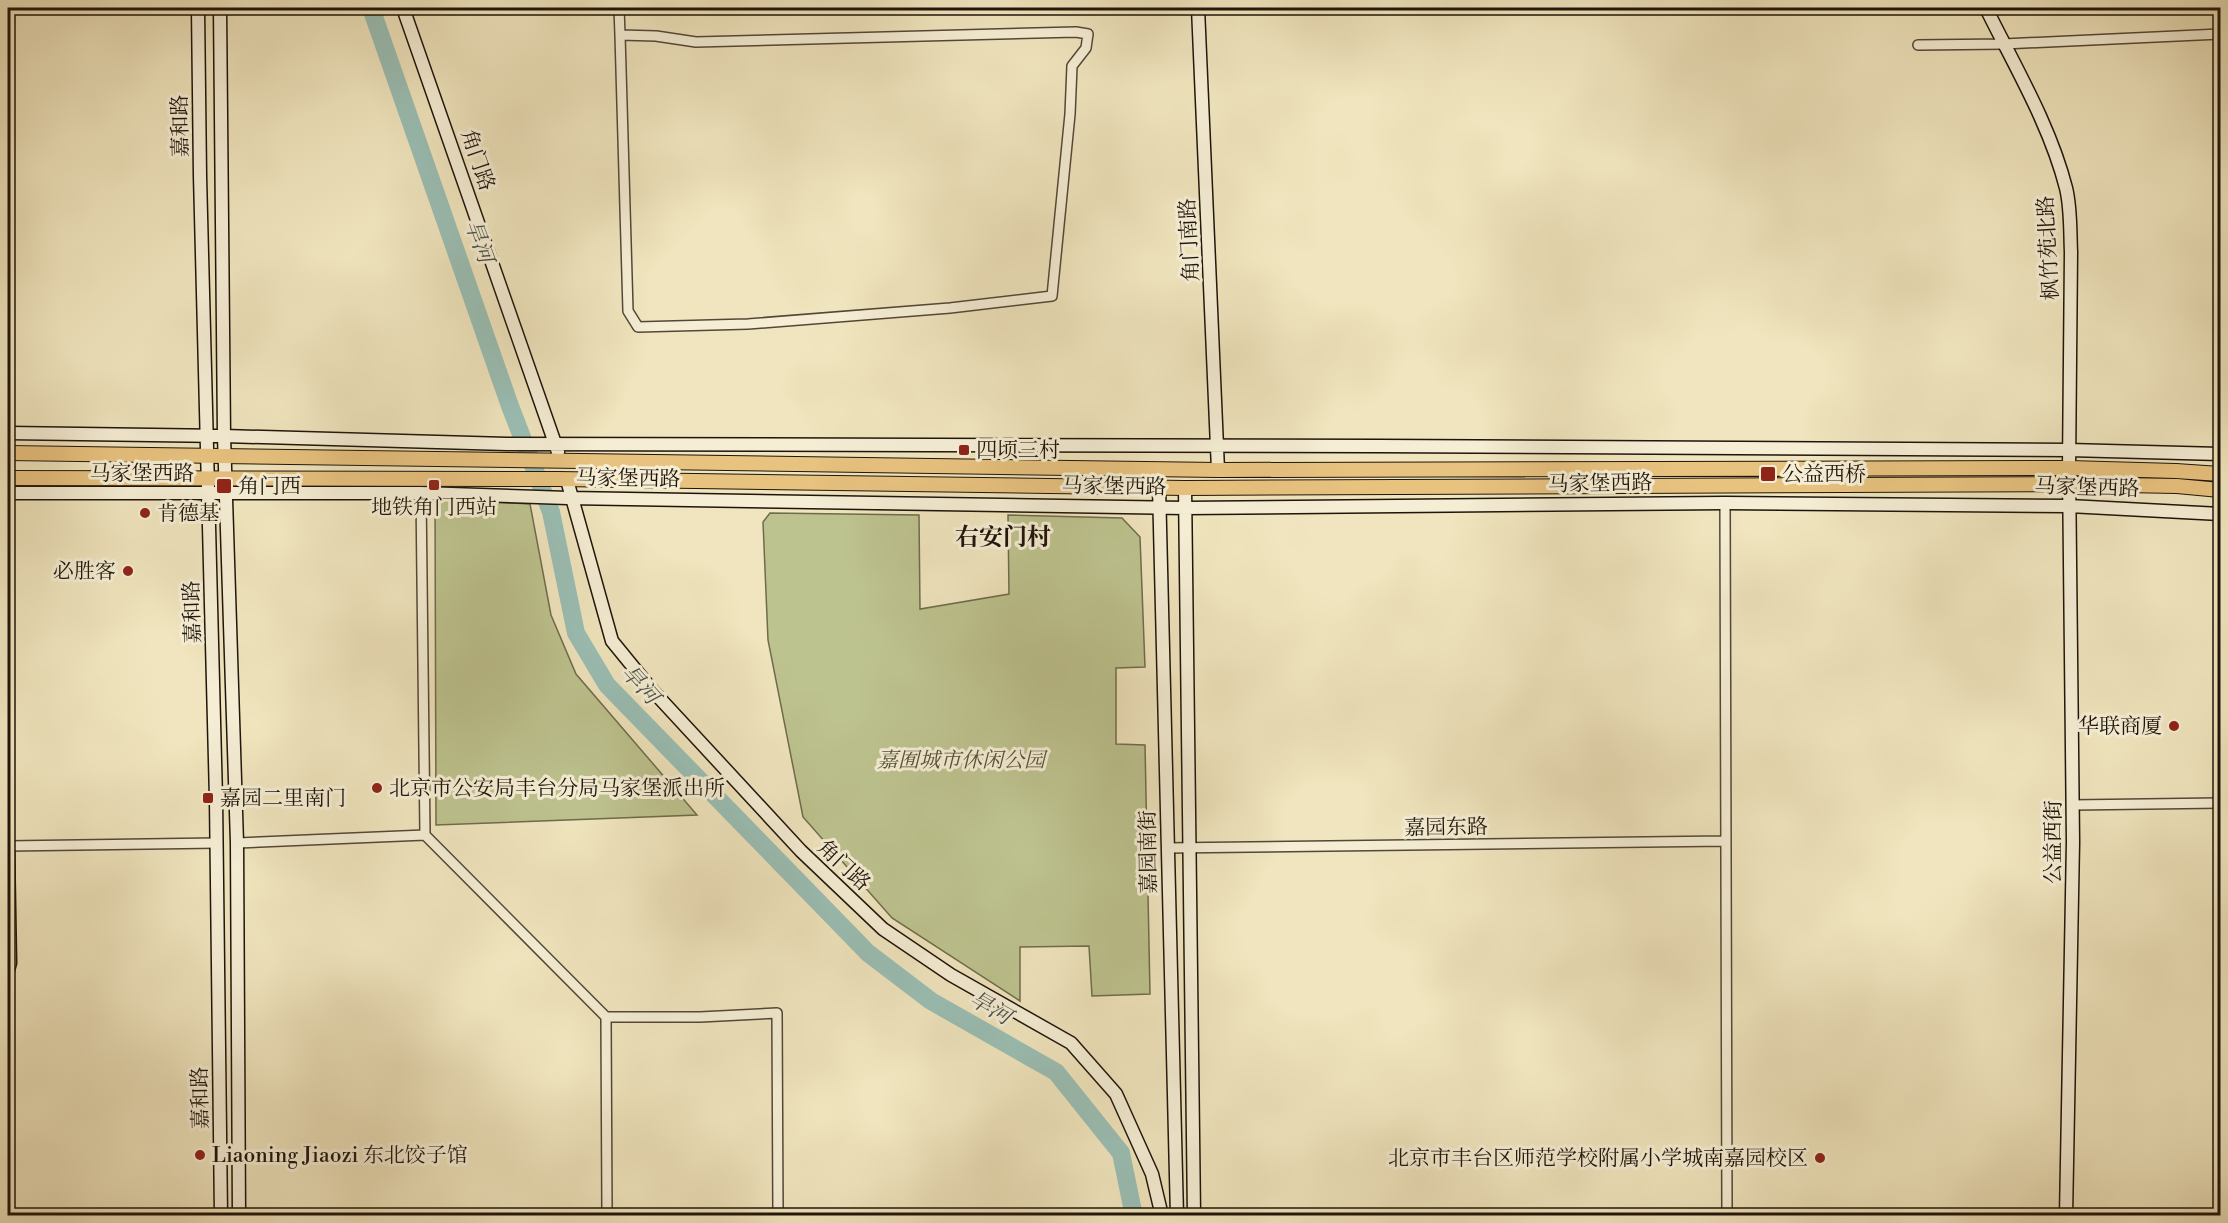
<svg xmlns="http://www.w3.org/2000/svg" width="2228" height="1223" font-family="'Libre Bodoni','Noto Serif SC',serif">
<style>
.green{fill:#bdc38f;stroke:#6e6c4c;stroke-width:1.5}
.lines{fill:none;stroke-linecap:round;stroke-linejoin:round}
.river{stroke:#9abfb5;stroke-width:18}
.street-casing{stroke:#524837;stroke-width:12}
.secondary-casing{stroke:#1e140a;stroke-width:15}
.primary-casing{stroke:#1e140a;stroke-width:16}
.street{stroke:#f5eed5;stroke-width:9}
.secondary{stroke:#f5eed5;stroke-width:12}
.primary{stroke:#e8c27f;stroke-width:14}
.poi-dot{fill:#8f2418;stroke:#f5eed5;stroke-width:2}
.labels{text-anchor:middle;stroke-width:6;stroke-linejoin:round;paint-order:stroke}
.street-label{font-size:21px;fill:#1e140a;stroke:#f5eed5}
.poi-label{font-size:21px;fill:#1e140a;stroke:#f5eed5;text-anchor:start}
.park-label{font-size:21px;font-style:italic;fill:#565139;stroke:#f5eed5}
.water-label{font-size:22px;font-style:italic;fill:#495046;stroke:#f5eed5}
.quarter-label{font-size:24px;font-weight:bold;fill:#1e140a;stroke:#f5eed5}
</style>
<rect width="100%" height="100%" fill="#f0e5be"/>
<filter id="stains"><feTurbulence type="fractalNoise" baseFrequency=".00333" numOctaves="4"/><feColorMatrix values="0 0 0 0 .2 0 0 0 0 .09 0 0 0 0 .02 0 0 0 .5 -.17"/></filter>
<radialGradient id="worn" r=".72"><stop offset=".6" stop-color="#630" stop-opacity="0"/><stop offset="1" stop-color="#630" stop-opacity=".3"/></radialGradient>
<!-- green -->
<path class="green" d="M435,499L530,504L551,615L576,674L697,815L436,825Z
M770,513L919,515L920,609L1009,594L1008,515L1122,518L1140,537L1145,667L1116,668V744L1145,745L1150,994L1092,996L1089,946L1020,947V1001L892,918L803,817L768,640L763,522Z"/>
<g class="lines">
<!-- river -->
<path class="river" d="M371,8L510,406L551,512L576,633L607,685L868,953L931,1001L1056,1072L1121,1153L1134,1216"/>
<defs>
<path id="street" d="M619,8L620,35L628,311L638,327L748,324L950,308L1052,296L1070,114L1072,66L1086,48L1088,34L1076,32L696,42L656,36L620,35
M1918,45L2004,44L2220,34
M421,493L425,835L606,1017L607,1216
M1725,503L1727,1216
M2073,805L2220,803
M237,843L425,835
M8,846L217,843
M1167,848L1726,841
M606,1017H700L777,1013L778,1216"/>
<path id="secondary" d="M198,8L200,176L216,799L221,1216
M220,8L224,436L237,843L239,1216
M403,8L558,452
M1198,8L1218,470
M1986,8C2014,65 2050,125 2066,188C2071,208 2070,231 2071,252L2069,468L2073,842L2066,1216
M8,433L224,436L507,444L1377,446L2069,450L2220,454
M567,480L612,641L652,690L801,851L883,929L951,975L1071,1043L1116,1094L1152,1174L1162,1216
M1159,487L1177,1216
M1185,488L1194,1216
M8,493H421L568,498L1185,508L1725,503L2069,506L2220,514
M8,851L10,963L8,970"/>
<path id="primary" d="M8,453L1218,470L2069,468L2176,471L2220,474
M8,478L558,479L1185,488L2069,484L2177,486L2220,490"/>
</defs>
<!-- street casing -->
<use href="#street" class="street-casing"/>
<!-- secondary casing -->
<use href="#secondary" class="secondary-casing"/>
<!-- primary casing -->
<use href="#primary" class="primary-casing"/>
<!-- street -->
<use href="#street" class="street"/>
<!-- secondary -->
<use href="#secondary" class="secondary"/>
<!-- primary -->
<use href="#primary" class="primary"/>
</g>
<!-- markers -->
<g class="poi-dot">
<rect x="958" y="444" width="12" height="12" rx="3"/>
<rect x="1760" y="466" width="16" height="16" rx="3"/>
<rect x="428" y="479" width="12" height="12" rx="3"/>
<rect x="216" y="478" width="16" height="16" rx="3"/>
<circle cx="145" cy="513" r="6"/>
<circle cx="128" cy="571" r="6"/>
<circle cx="2174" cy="726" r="6"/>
<circle cx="377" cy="788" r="6"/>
<rect x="202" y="792" width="12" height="12" rx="3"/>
<circle cx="200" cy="1155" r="6"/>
<circle cx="1820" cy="1158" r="6"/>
</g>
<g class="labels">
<!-- street labels -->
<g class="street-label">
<text transform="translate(180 126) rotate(-91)" y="7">嘉和路</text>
<text transform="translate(478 160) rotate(71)" y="7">角门路</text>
<text transform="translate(1189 240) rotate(-93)" y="7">角门南路</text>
<text transform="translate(2048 248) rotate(-93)" y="7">枫竹苑北路</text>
<text x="142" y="480">马家堡西路</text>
<text transform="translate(628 478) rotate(1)" y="7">马家堡西路</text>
<text transform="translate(1600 483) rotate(-1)" y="7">马家堡西路</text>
<text transform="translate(1114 486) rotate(1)" y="7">马家堡西路</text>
<text transform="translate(2087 487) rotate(2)" y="7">马家堡西路</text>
<text transform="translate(192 612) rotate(-92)" y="7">嘉和路</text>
<text transform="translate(1446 827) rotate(-1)" y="7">嘉园东路</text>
<text transform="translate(2053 842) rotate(-90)" y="7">公益西街</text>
<text transform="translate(1148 852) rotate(-91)" y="7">嘉园南街</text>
<text transform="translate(844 865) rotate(43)" y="7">角门路</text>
<text transform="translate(200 1098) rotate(-91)" y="7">嘉和路</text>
</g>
<!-- poi labels -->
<g class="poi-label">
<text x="976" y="457">四顷三村</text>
<text x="1782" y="481">公益西桥</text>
<text x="238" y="493">角门西</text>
<text x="434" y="514" text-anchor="middle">地铁角门西站</text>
<text x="157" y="520">肯德基</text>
<text x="116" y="578" text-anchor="end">必胜客</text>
<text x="2162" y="733" text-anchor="end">华联商厦</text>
<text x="389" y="795">北京市公安局丰台分局马家堡派出所</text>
<text x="220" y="805">嘉园二里南门</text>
<text x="212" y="1162">Liaoning Jiaozi 东北饺子馆</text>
<text x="1808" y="1165" text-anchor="end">北京市丰台区师范学校附属小学城南嘉园校区</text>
</g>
<!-- park labels -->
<g class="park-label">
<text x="961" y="767">嘉囿城市休闲公园</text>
</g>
<!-- water labels -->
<g class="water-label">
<text transform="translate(480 241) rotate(70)" y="8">旱河</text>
<text transform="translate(641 684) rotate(48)" y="8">旱河</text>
<text transform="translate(991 1007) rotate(30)" y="8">旱河</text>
</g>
<!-- quarter labels -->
<g class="quarter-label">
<text x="1003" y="545">右安门村</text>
</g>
</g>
<!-- margin -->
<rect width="2228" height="1223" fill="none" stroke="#f0e5be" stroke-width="30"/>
<rect x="9" y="9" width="2210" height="1205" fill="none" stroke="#1e140a" stroke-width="3"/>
<rect x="15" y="15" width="2198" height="1193" fill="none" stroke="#1e140a" stroke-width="1.5"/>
<rect width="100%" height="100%" filter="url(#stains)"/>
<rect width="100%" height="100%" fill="url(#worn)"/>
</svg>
